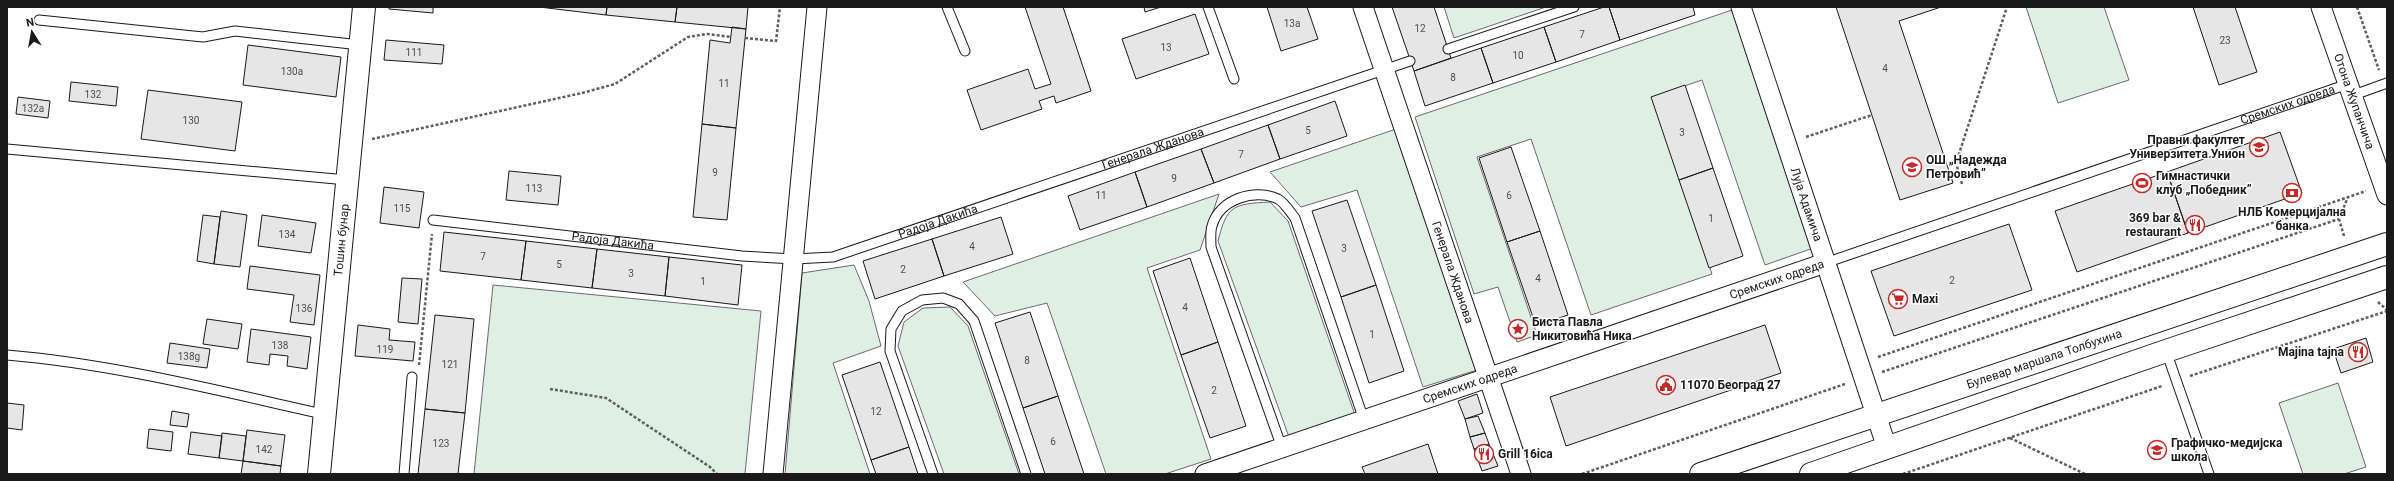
<svg xmlns="http://www.w3.org/2000/svg" width="2394" height="481" font-family="Roboto,sans-serif">
<style>
.green{fill:#e0efe3;stroke:#6a6a6a}
.building{fill:#e6e6e6;stroke:#1a1a1a}
.lines{fill:none;stroke-linecap:round;stroke-linejoin:round}
.service-casing{stroke:#1a1a1a;stroke-width:11}
.minor-casing{stroke:#1a1a1a;stroke-width:21}
.tertiary-casing{stroke:#1a1a1a;stroke-width:24}
.secondary-casing{stroke:#1a1a1a;stroke-width:24}
.path{stroke:#5f5f5f;stroke-width:2.5;stroke-dasharray:3 2;stroke-linecap:butt}
.service{stroke:#fff;stroke-width:9}
.minor{stroke:#fff;stroke-width:19}
.tertiary{stroke:#fff;stroke-width:22}
.secondary{stroke:#fff;stroke-width:22}
.labels{text-anchor:middle;stroke-width:3;stroke-linejoin:round;paint-order:stroke}
.number-label{font-size:10px;fill:#4d4d4d}
.street-label{font-size:12px;fill:#1a1a1a;stroke:#fff}
.poi-label{font-size:12px;font-weight:bold;fill:#1a1a1a;stroke:#fff;text-anchor:start}
</style>
<rect width="100%" height="100%" fill="#fff"/>
<!-- green -->
<path class="green" d="M1444,7H1546L1454,38Z
M2026,7H2104L2129,80L2058,103Z
M1738,8L1819,246L1765,265L1702,80L1652,97L1712,274L1591,315L1531,139L1477,157L1537,335L1517,342L1498,287L1474,294L1415,117Z
M1396,129L1477,370L1423,387L1357,190L1301,207L1270,172Z
M1219,194L1200,250L1147,268L1211,459L1165,474H1106L1047,303L995,316L963,282Z
M1270,202L1288,221L1355,415L1289,437L1218,241C1227,205 1233,204 1270,202Z
M854,265L869,301L881,346L833,363L870,474H785L802,273Z
M493,285L761,311L745,474H474Z
M950,307L968,326L1019,474H944L898,346L904,322L923,308Z
M2338,383L2366,467L2344,474H2303L2279,403Z"/>
<!-- building -->
<path class="building" d="M389,7H433V13L389,9Z
M539,7H607L606,15Z
M607,7H677L675,22L606,15Z
M677,7H748L746,29L675,22Z
M1025,7H1063L1091,91L1056,103L1054,96L1039,101L1042,109L981,130L967,90L1028,69L1035,89L1051,84Z
M1144,7H1161L1145,12Z
M1267,7H1307L1318,39L1281,51Z
M1392,7H1434L1451,58L1414,71Z
M1604,7H1609L1620,40L1556,62L1544,27Z
M1609,7H1693L1695,15L1620,40Z
M1836,7H1941L1899,21L1953,183L1900,200Z
M2193,7H2235L2257,72L2219,85Z
M1195,14L1209,54L1136,79L1122,39Z
M732,27L746,29L736,128L702,124L710,40L730,43Z
M1544,27L1556,62L1493,83L1481,48Z
M386,40L444,45L442,64L384,60Z
M248,45L341,57L336,97L243,85Z
M1481,48L1493,83L1425,106L1414,71Z
M71,82L118,87L116,106L69,101Z
M1685,85L1713,168L1679,180L1651,97Z
M148,90L242,102L235,151L141,139Z
M18,97L50,101L48,118L16,114Z
M1335,101L1347,136L1280,159L1268,125Z
M702,124L736,128L727,220L693,217Z
M1268,125L1280,159L1214,183L1201,149Z
M2280,132L2302,193L2188,233L2167,172Z
M1511,147L1540,231L1507,242L1479,158Z
M1201,149L1214,183L1147,207L1135,172Z
M1713,168L1743,256L1709,268L1679,180Z
M509,171L561,176L558,205L506,200Z
M1135,172L1147,207L1080,230L1068,196Z
M2167,172L2188,233L2077,272L2055,211Z
M384,187L424,192L419,228L380,223Z
M1347,200L1376,285L1341,297L1312,211Z
M221,211L247,215L240,267L214,264Z
M203,215L220,217L214,264L197,261Z
M262,215L316,223L311,253L258,246Z
M1001,217L1013,254L944,276L932,239Z
M2009,224L2032,290L1894,336L1871,271Z
M1540,231L1568,315L1536,326L1507,242Z
M444,232L526,241L521,280L440,271Z
M932,239L944,276L875,299L863,261Z
M526,241L597,249L592,288L521,280Z
M597,249L669,257L665,296L592,288Z
M669,257L742,265L738,305L665,296Z
M1190,258L1218,342L1181,355L1153,271Z
M250,266L320,275L314,325L290,322L294,295L247,289Z
M402,278L422,279L418,324L398,322Z
M1376,285L1404,371L1369,383L1341,297Z
M1030,312L1058,396L1023,408L995,323Z
M435,315L474,319L465,413L425,409Z
M207,319L242,324L238,349L203,344Z
M358,325L390,329L389,340L415,342L413,361L355,356Z
M1765,325L1781,373L1566,446L1550,397Z
M251,329L311,337L307,369L287,366L288,356L270,354L269,365L247,362Z
M2366,338L2373,362L2341,373L2333,349Z
M1218,342L1246,426L1210,438L1181,355Z
M170,343L210,349L207,368L167,363Z
M880,362L909,447L871,460L842,375Z
M1477,394L1483,413L1465,419L1458,401Z
M1058,396L1084,474H1045L1023,408Z
M7,403L24,405L22,430L7,428Z
M425,409L465,413L458,474H418Z
M172,411L189,414L187,427L170,425Z
M1478,416L1485,433L1470,437L1465,419Z
M149,429L173,432L171,451L147,448Z
M247,430L285,435L281,466L243,461Z
M191,432L222,436L219,458L188,454Z
M222,433L246,436L243,461L219,458Z
M1485,433L1489,444L1474,449L1470,437Z
M1428,444L1438,474H1365L1362,467Z
M1489,444L1498,466L1482,471L1474,449Z
M909,447L918,474H876L871,460Z
M243,461L281,466L280,474H241Z"/>
<g class="lines">
<defs>
<g id="service">
<path d="M947,7L965,51"/>
<path d="M1208,7L1234,79"/>
<path d="M39,20L203,37L235,31L360,45"/>
<path d="M1448,49L1574,7"/>
<path d="M2351,96L2387,83"/>
<path d="M7,149L347,180"/>
<path id="s1" d="M433,220L742,256L794,259L833,257L1410,61"/>
<path id="s2" d="M1825,263L2348,84"/>
<path d="M2166,351L2209,474"/>
<path d="M7,355C114,364 219,391 323,414"/>
<path d="M1282,448L1211,247C1211,241 1210,232 1212,226C1219,199 1255,188 1278,199C1285,203 1290,212 1295,218L1364,420"/>
<path d="M404,474L412,377"/>
<path d="M933,474L890,351L891,329L902,311L922,300L943,298L959,304L974,321L1026,474"/>
</g>
<g id="minor">
<path id="s3" d="M1363,7L1521,474"/>
<path id="s4" d="M1741,7L1887,448"/>
<path id="s5" d="M2321,7L2387,195"/>
<path d="M773,474L817,7"/>
<path id="s6" d="M1205,474L1825,263"/>
</g>
<g id="tertiary">
<path id="s7" d="M1701,474L2387,244"/>
<path d="M1811,474L2166,351L2387,277"/>
</g>
<g id="secondary">
<path id="s8" d="M319,474L364,7"/>
</g>
</defs>
<!-- service casing -->
<use href="#service" class="service-casing"/>
<!-- minor casing -->
<use href="#minor" class="minor-casing"/>
<!-- tertiary casing -->
<use href="#tertiary" class="tertiary-casing"/>
<!-- secondary casing -->
<use href="#secondary" class="secondary-casing"/>
<!-- path -->
<path class="path" d="M2357,7L2379,70
M745,38L776,41L780,7
M1806,137L1872,115
M372,139L582,93L615,84L688,37L707,34L731,37
M1962,184L1956,163L2007,7
M2344,236L2339,219L2348,197
M2378,302L2387,310
M1878,357L2366,191
M419,365L432,234
M1882,372L2339,219
M2190,376L2387,311
M550,389L606,398L710,467L717,474
M2010,438L2085,474
M1582,474L1845,384
M1903,474L2162,386"/>
<!-- service -->
<use href="#service" class="service"/>
<!-- minor -->
<use href="#minor" class="minor"/>
<!-- tertiary -->
<use href="#tertiary" class="tertiary"/>
<!-- secondary -->
<use href="#secondary" class="secondary"/>
</g>
<!-- icons -->
<defs>
<symbol id="university-ring" viewBox="-11 -11 22 22"><circle r="9.5" fill="#fff" stroke="#c62828" stroke-width="1.5"/><path d="M0-5L7-2L0 1L-7-2ZM-4 1L0 2.5L4 1V4Q0 6-4 4Z" fill="#c62828"/></symbol>
<symbol id="school-ring" viewBox="-11 -11 22 22"><circle r="9.5" fill="#fff" stroke="#c62828" stroke-width="1.5"/><path d="M0-5L7-2L0 1L-7-2ZM-4 1L0 2.5L4 1V4Q0 6-4 4Z" fill="#c62828"/></symbol>
<symbol id="stadium-ring" viewBox="-11 -11 22 22"><circle r="9.5" fill="#fff" stroke="#c62828" stroke-width="1.5"/><path d="M0-5a6.5 5 0 1 0 0 10a6.5 5 0 1 0 0-10ZM-3.5-1.8h7v3.6h-7Z" fill="#c62828"/></symbol>
<symbol id="bank-ring" viewBox="-11 -11 22 22"><circle r="9.5" fill="#fff" stroke="#c62828" stroke-width="1.5"/><path d="M-6-4H6V4H-6ZM0-2.3a2.3 2.3 0 1 0 0 4.6a2.3 2.3 0 1 0 0-4.6Z" fill="#c62828"/></symbol>
<symbol id="restaurant-ring" viewBox="-11 -11 22 22"><circle r="9.5" fill="#fff" stroke="#c62828" stroke-width="1.5"/><path d="M-5-6h1v4h1v-4h1v4h1v-4h1v5L-1.5 .5V6h-2V.5L-5-1ZM5-6V6H3V1.5H1.5Q1.5-4 5-6Z" fill="#c62828"/></symbol>
<symbol id="supermarket-ring" viewBox="-11 -11 22 22"><circle r="9.5" fill="#fff" stroke="#c62828" stroke-width="1.5"/><path d="M-6-5.5h2.5l.6 2H6L4.5 2H-2.5L-4.4-4H-6ZM-1.5 3.2a1.3 1.3 0 1 0 .1 0ZM3 3.2a1.3 1.3 0 1 0 .1 0Z" fill="#c62828"/></symbol>
<symbol id="sight-ring" viewBox="-11 -11 22 22"><circle r="9.5" fill="#fff" stroke="#c62828" stroke-width="1.5"/><path d="M0-6L1.8-2.2L6-1.7L2.9 1.2L3.7 5.4L0 3.3L-3.7 5.4L-2.9 1.2L-6-1.7L-1.8-2.2Z" fill="#c62828"/></symbol>
<symbol id="civic-ring" viewBox="-11 -11 22 22"><circle r="9.5" fill="#fff" stroke="#c62828" stroke-width="1.5"/><path d="M-.6-6.5H3V-4.5H.6V-3L4-1V1h2V6H-6V1h2V-1L-.6-3ZM-1.2 2.5V6h2.4V2.5Z" fill="#c62828"/></symbol>
</defs>
<g fill-rule="evenodd">
<use href="#university-ring" x="2248" y="136" width="22" height="22"/>
<use href="#school-ring" x="1901" y="156" width="22" height="22"/>
<use href="#stadium-ring" x="2131" y="172" width="22" height="22"/>
<use href="#bank-ring" x="2281" y="182" width="22" height="22"/>
<use href="#restaurant-ring" x="2184" y="214" width="22" height="22"/>
<use href="#supermarket-ring" x="1887" y="288" width="22" height="22"/>
<use href="#sight-ring" x="1507" y="318" width="22" height="22"/>
<use href="#restaurant-ring" x="2347" y="341" width="22" height="22"/>
<use href="#civic-ring" x="1655" y="374" width="22" height="22"/>
<use href="#school-ring" x="2146" y="439" width="22" height="22"/>
<use href="#restaurant-ring" x="1473" y="443" width="22" height="22"/>
</g>
<g class="labels">
<!-- number labels -->
<g class="number-label">
<text x="1292" y="27">13a</text>
<text x="1420" y="32">12</text>
<text x="1582" y="38">7</text>
<text x="2225" y="44">23</text>
<text x="1166" y="51">13</text>
<text x="414" y="56">111</text>
<text x="1518" y="59">10</text>
<text x="1885" y="72">4</text>
<text x="292" y="75">130a</text>
<text x="1453" y="81">8</text>
<text x="724" y="87">11</text>
<text x="93" y="98">132</text>
<text x="33" y="112">132a</text>
<text x="191" y="124">130</text>
<text x="1308" y="134">5</text>
<text x="1682" y="136">3</text>
<text x="1241" y="158">7</text>
<text x="715" y="176">9</text>
<text x="1174" y="182">9</text>
<text x="534" y="192">113</text>
<text x="1101" y="199">11</text>
<text x="1509" y="199">6</text>
<text x="402" y="212">115</text>
<text x="1711" y="222">1</text>
<text x="287" y="238">134</text>
<text x="972" y="250">4</text>
<text x="1344" y="252">3</text>
<text x="483" y="260">7</text>
<text x="559" y="268">5</text>
<text x="903" y="273">2</text>
<text x="631" y="277">3</text>
<text x="1538" y="282">4</text>
<text x="1952" y="284">2</text>
<text x="703" y="285">1</text>
<text x="1185" y="311">4</text>
<text x="304" y="312">136</text>
<text x="1372" y="338">1</text>
<text x="280" y="349">138</text>
<text x="385" y="353">119</text>
<text x="189" y="360">138g</text>
<text x="1027" y="364">8</text>
<text x="450" y="368">121</text>
<text x="1214" y="394">2</text>
<text x="876" y="415">12</text>
<text x="1053" y="445">6</text>
<text x="441" y="447">123</text>
<text x="264" y="453">142</text>
</g>
<!-- street labels -->
<g class="street-label">
<text dy="4" stroke="none"><textPath href="#s5" startOffset="100">Отона Жупанчича</textPath></text>
<text dy="4" stroke="none"><textPath href="#s2" startOffset="489">Сремских одреда</textPath></text>
<text dy="4" stroke="none"><textPath href="#s1" startOffset="740">Генерала Жданова</textPath></text>
<text dy="4" stroke="none"><textPath href="#s4" startOffset="208">Луја Адамича</textPath></text>
<text dy="4" stroke="none"><textPath href="#s1" startOffset="513">Радоја Дакића</textPath></text>
<text dy="4" stroke="none"><textPath href="#s8" startOffset="235">Тошин бунар</textPath></text>
<text dy="4" stroke="none"><textPath href="#s1" startOffset="181">Радоја Дакића</textPath></text>
<text dy="4" stroke="none"><textPath href="#s3" startOffset="280">Генерала Жданова</textPath></text>
<text dy="4" stroke="none"><textPath href="#s6" startOffset="604">Сремских одреда</textPath></text>
<text dy="4" stroke="none"><textPath href="#s7" startOffset="362">Булевар маршала Толбухина</textPath></text>
<text dy="4" stroke="none"><textPath href="#s6" startOffset="280">Сремских одреда</textPath></text>
</g>
<!-- poi labels -->
<g class="poi-label">
<text x="2245" y="144" text-anchor="end">Правни факултет<tspan x="2245" dy="14">Универзитета Унион</tspan></text>
<text x="1926" y="164">ОШ „Надежда<tspan x="1926" dy="14">Петровић”</tspan></text>
<text x="2156" y="180">Гимнастички<tspan x="2156" dy="14">клуб „Победник”</tspan></text>
<text x="2292" y="216" text-anchor="middle">НЛБ Комерцијална<tspan x="2292" dy="14">банка</tspan></text>
<text x="2181" y="222" text-anchor="end">369 bar &amp;<tspan x="2181" dy="14">restaurant</tspan></text>
<text x="1912" y="303">Maxi</text>
<text x="1532" y="326">Биста Павла<tspan x="1532" dy="14">Никитовића Ника</tspan></text>
<text x="2344" y="356" text-anchor="end">Majina tajna</text>
<text x="1680" y="389">11070 Београд 27</text>
<text x="2171" y="447">Графичко-медијска<tspan x="2171" dy="14">школа</tspan></text>
<text x="1498" y="458">Grill 16ica</text>
</g>
</g>
<!-- border -->
<rect width="2394" height="481" fill="none" stroke="#1a1a1a" stroke-width="16"/>
<!-- north arrow -->
<g transform="translate(32 32) rotate(349)" stroke="#ffffff" stroke-width="3" paint-order="stroke">
<path d="M0-3L7 15L0 10L-7 15Z" fill="#1a1a1a"/>
<text y="-6" font-size="11" font-weight="bold" text-anchor="middle" fill="#1a1a1a">N</text>
</g>
</svg>
